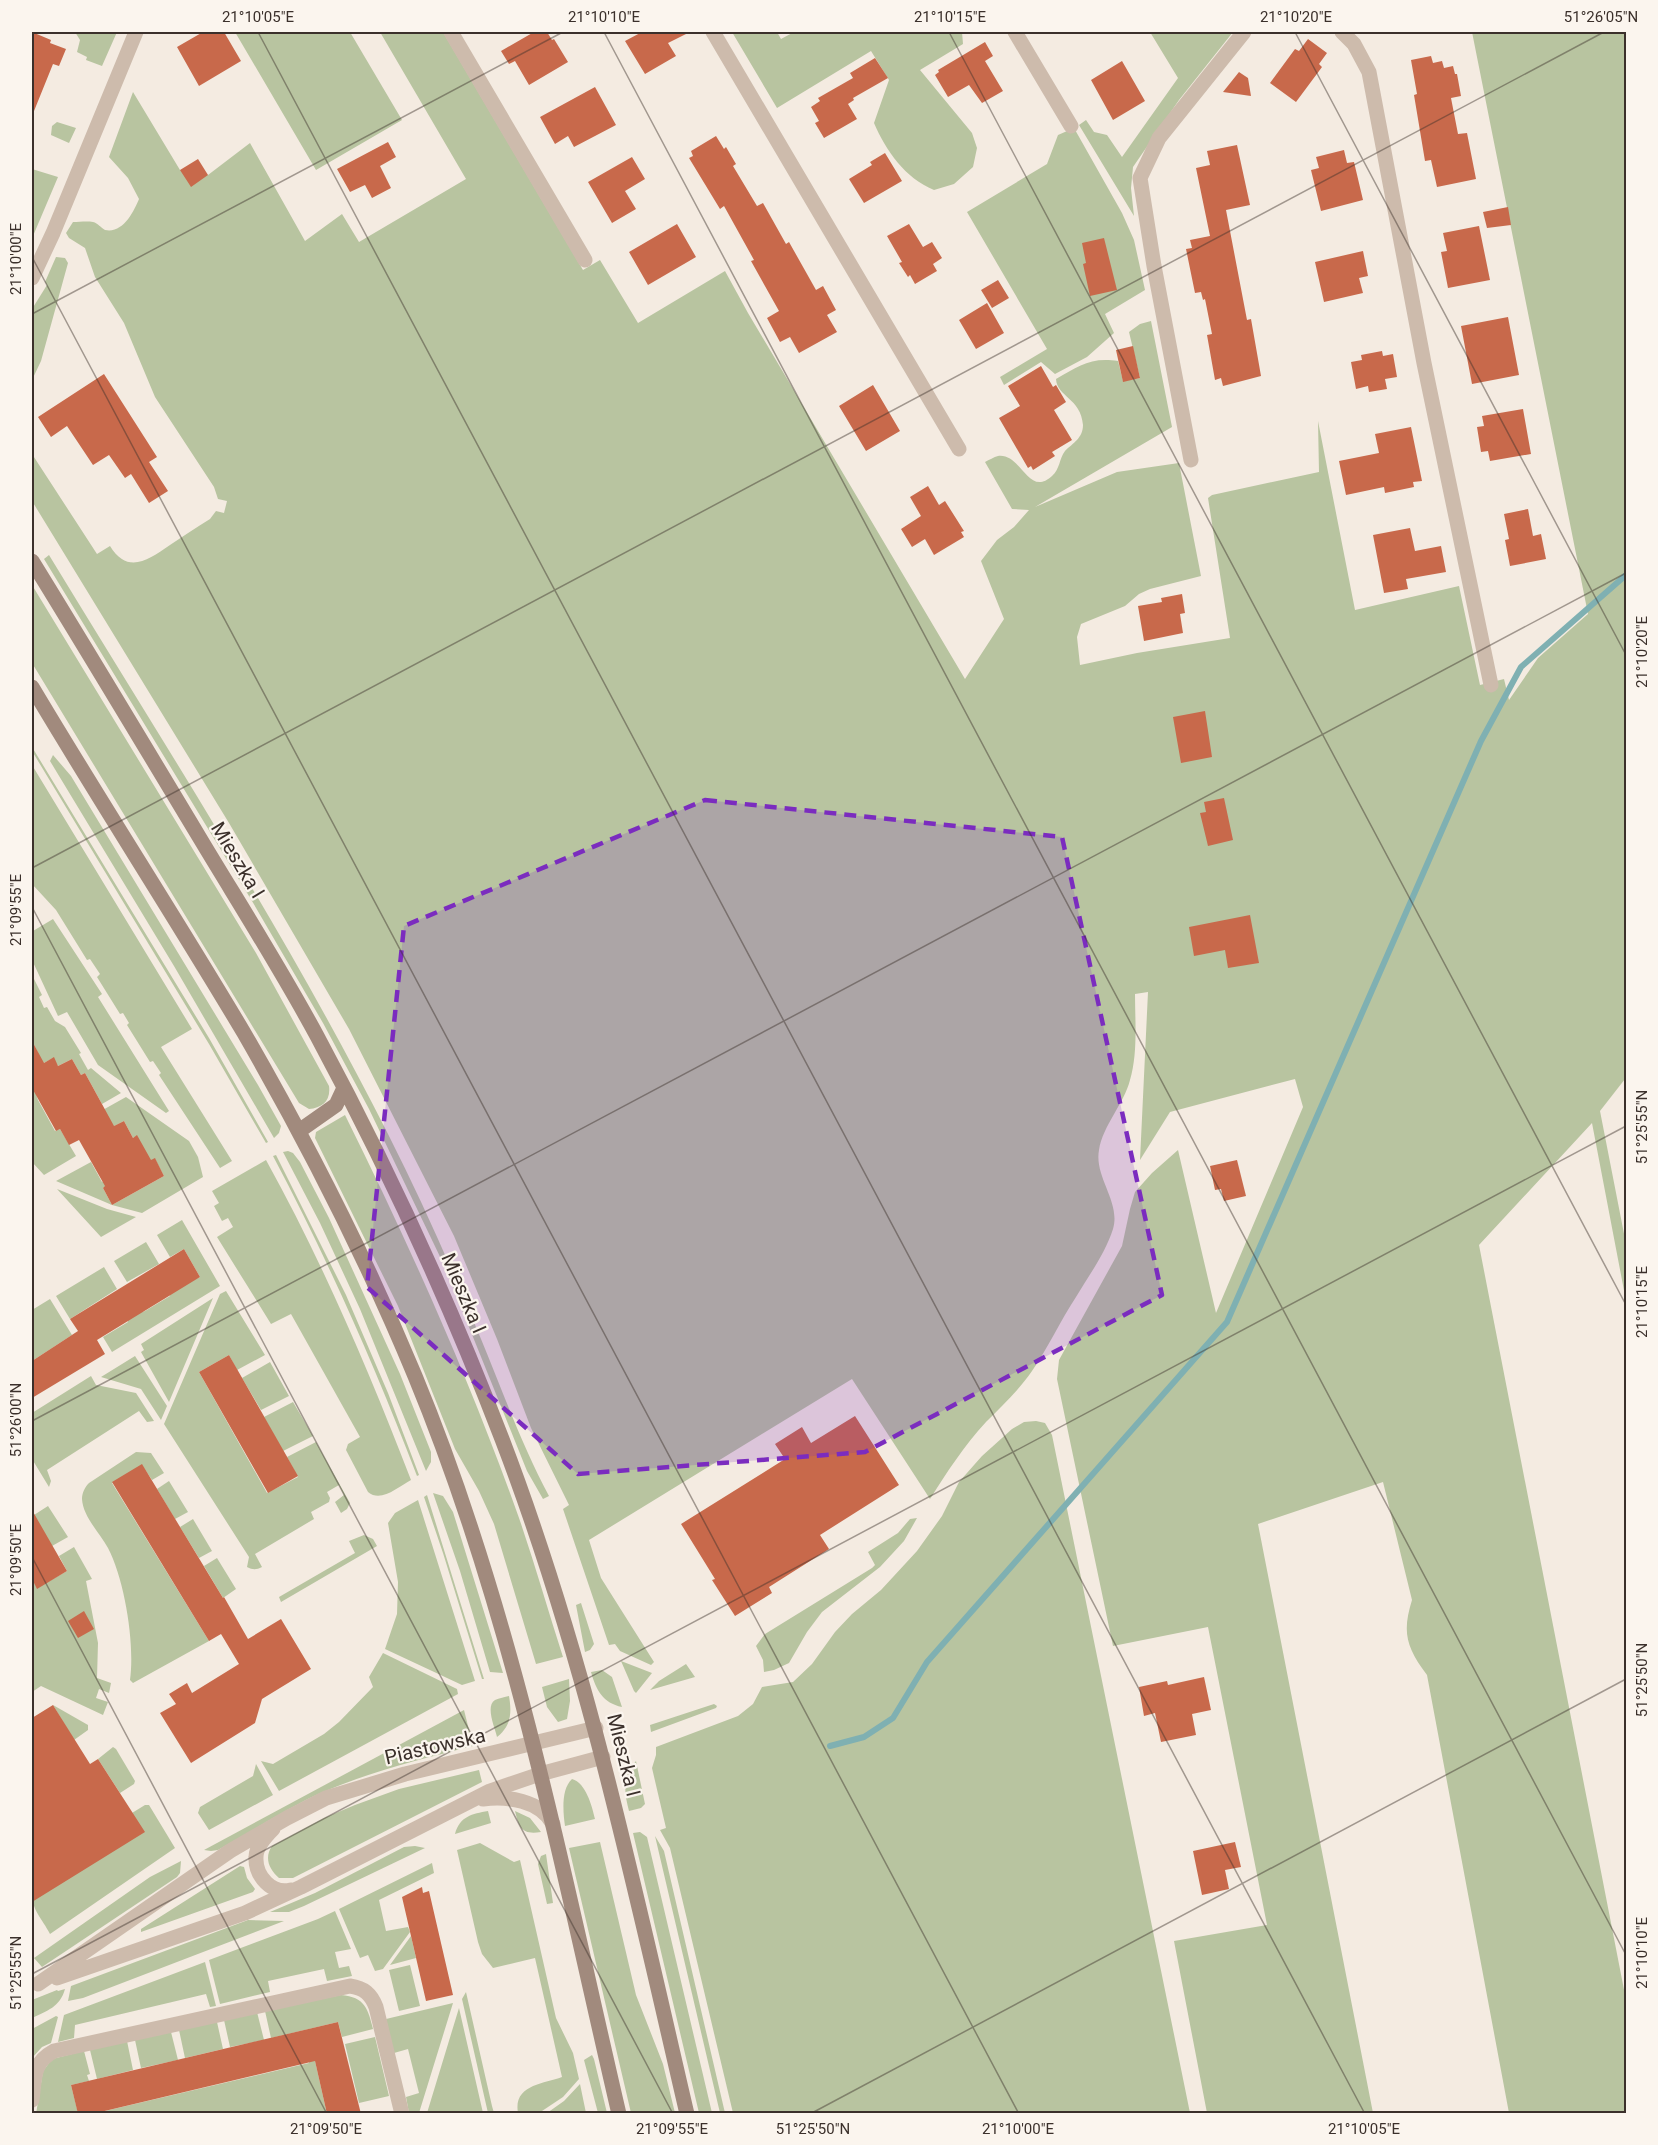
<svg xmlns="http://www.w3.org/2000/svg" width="1658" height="2145" font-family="Roboto,sans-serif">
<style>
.green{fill:#b8c4a0}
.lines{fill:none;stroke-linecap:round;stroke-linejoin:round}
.stream{stroke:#7fb0b2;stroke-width:6}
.building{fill:#c8694b}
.street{stroke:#cdbbac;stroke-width:15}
.secondary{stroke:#a18a7d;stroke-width:15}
.marked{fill:#7b2cbf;fill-opacity:0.2;stroke:#7b2cbf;stroke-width:4.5;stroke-dasharray:12 8;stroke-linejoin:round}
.ticks{fill:none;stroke:#3b302b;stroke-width:1.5;stroke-opacity:0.45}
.labels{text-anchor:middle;stroke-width:4.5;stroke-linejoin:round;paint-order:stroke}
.street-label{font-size:20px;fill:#3b302b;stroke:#fbf5ee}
.neatline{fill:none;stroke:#3b302b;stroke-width:2}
.ticks-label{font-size:15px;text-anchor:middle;fill:#3b302b}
</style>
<rect width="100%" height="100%" fill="#f4ebe1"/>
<!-- green -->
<path class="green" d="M75,32H117L102,66L86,60L87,57L77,52L80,40Z
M235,32H350L402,120L316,170Z
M380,32H443L583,270L600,260L638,323L725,271L748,313L965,679L1004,619L981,561L997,540L1014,527L1029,510L1012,509L985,462C989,460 994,457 998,456C1022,453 1028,498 1052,476C1060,469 1059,459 1065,451C1073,443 1083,438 1083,425C1081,398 1057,397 1056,379C1079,366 1090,357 1118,361L1123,381L1140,378L1129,332L1140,324L1151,321L1172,427L1035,507L1117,472L1179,463L1201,576L1150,589L1139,594L1125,606L1081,624L1077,637L1080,665L1137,653L1230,638L1208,498L1212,495L1319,472L1318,421L1355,610L1459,586L1480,685L1504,679L1509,700L1538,658L1588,614L1472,32H1626V1085L1625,1079L1600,1111L1626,1244V1301L1592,1123L1479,1245L1626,2000V2113H1509L1427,1675C1406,1647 1402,1632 1412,1600L1383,1482L1258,1524L1373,2113H1207L1174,1941L1267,1925L1208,1627L1113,1646L1057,1379L1059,1360L1122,1246L1130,1209L1135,1192L1152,1173L1178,1150L1216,1313L1303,1107L1295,1079L1170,1112L1140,1160L1148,992L1135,994C1135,1021 1138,1053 1130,1080C1124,1104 1103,1125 1099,1150C1094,1177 1121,1202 1113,1229C1105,1254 1089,1275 1076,1297C1060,1321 1048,1348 1032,1371C1019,1390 1002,1406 986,1422C964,1446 947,1472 930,1499L852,1379L589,1540L601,1578L654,1662L651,1665L620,1651L615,1644L609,1645L563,1509L569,1505L531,1428L497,1339L454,1236L349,1029L229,823L32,501V454L97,554L110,546C128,575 148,560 170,545C183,536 196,528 210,519L216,511L224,513L227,501L218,499L214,487L155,397L124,323L95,277L85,248L69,238L66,233L73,222C79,222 87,221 93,222C98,223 101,228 105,230C123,234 134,211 139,199L128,178L109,157L133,92L180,170L208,175L250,143L305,241L342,214L359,242L466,179Z
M732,32H777L781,39L794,32H962L963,44L920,70L972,133L977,148L973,167L954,184L934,190C905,178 886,151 874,123L889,80L871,51L777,108Z
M1150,32H1233L1179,100L1133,167L1131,188L1134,216L1079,125L1086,120L1094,132L1107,135L1122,157L1178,78Z
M57,122L76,128L69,143L51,135L52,126Z
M1074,128L1122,213L1134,240L1145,290L1105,314L1114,333L1087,357L1055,374L1041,362L1004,385L1000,377L1047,349L967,212L1047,164L1058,135Z
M32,169L58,177L33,236L32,235Z
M56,257L65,258L68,263L41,361L32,380V309L47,285L45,282Z
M49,555C165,746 287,934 388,1134C422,1201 452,1269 481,1339C503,1392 522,1446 549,1496L543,1499L527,1471L444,1265L369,1109L323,1023L252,901L44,559Z
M32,585L256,953L329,1086C331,1101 322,1108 309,1109L299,1103L32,663Z
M32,747L209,1038L268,1142L266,1143L209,1044L32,751Z
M53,755L71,776L258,1085L281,1126L279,1133L274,1138L174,966L50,761Z
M32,765L192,1029L161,1047L232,1161L220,1168L159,1075L161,1073L153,1061L150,1062L127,1025L129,1023L123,1013L120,1014L97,977L100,974L90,959L87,960L56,910L32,884Z
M53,919L102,994L98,997L169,1111L166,1113L98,1065L67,1012L58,1016L32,960L33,931Z
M32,975L42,995L39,997L44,1008L47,1007L55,1021L65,1027L81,1053L79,1054L88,1070L91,1068L121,1093L102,1104L85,1073L81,1075L72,1059L58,1066L53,1058L35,1068L32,1063V1056L38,1053L32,1041Z
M32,1082L38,1100L55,1131L60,1129L76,1156L44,1175L32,1162Z
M126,1097L189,1141L198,1157L203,1177L142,1213L112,1205L56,1181L91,1162L102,1182L108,1179L110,1183L103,1188L112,1205L164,1176L155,1159L148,1162L137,1136L133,1138L124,1121L101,1133L92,1116Z
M345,1115C410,1246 470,1380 519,1518C535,1564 548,1611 563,1657L536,1664L494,1524L479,1491L455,1449L398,1306L315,1138L316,1132Z
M288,1151L293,1153L300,1162L329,1218L400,1374L431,1452V1462L426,1471L360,1309L320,1223L283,1152Z
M276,1155L346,1295L388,1393L419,1475L417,1476C375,1366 328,1260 273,1156Z
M266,1160C323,1263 369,1371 411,1480C398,1487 381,1503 368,1492L346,1450L348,1444L360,1437L291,1314L271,1324L217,1237L233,1227L228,1218L222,1221L214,1206L219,1203L212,1191Z
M57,1189L107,1209L136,1217L101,1237Z
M182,1220L220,1286L112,1352L103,1337L128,1322L126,1317L145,1311L170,1296L168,1291L200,1277L184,1249L170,1257L157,1235Z
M146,1242L159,1264L127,1282L114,1261Z
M104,1267L117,1289L70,1319L56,1296Z
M226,1291L265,1355L237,1370L229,1355L199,1372L267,1493L298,1477L287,1457L316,1442L350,1503L347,1509L341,1513L335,1502L344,1495L339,1485L327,1492L330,1498L329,1502L311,1512L314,1519L255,1554L262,1567C256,1570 253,1570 247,1567L249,1557L164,1424L220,1294Z
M213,1298L169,1402L141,1352L144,1350L141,1344Z
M50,1299L72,1335L32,1361V1310Z
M135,1356L167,1406L161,1420L141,1389L101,1377Z
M270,1362L289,1396L261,1410L242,1378Z
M91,1376L96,1385L136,1393L154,1421L147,1422L139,1411L47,1470L51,1481L49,1487L32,1459V1413Z
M293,1402L313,1436L283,1451L264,1417Z
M1036,1421L1045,1423L1052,1435L1190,2113H733L670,1848L660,1830L666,1828L652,1768L656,1755V1747L738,1716L753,1704L762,1687L793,1682L812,1664L835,1632L852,1614L881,1590L917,1551L942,1516L959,1482L982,1456L1012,1429L1024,1422Z
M136,1452L151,1453L164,1473L152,1480L142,1465L112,1483L209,1641L133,1683L130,1680C135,1644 125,1581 108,1548C100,1533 83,1517 82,1499C82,1493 85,1487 89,1483Z
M169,1481L188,1512L175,1519L157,1489Z
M433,1493L443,1496L453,1512L503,1673L490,1672L460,1571Z
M427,1495L484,1679H482L443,1553L424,1497Z
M418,1500L475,1681L462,1685L385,1649L397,1614L398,1582L388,1523L395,1513Z
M48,1506L68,1537L52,1546L34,1515Z
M917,1518L904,1541L880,1567L822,1612L807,1632L789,1663L774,1670L764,1672L763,1660L756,1646L765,1634L872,1568L875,1565L868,1552L898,1533L910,1519Z
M193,1519L212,1551L199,1558L180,1527Z
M364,1535L373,1539L377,1546L281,1602L279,1597L355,1553L349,1541Z
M74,1547L92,1579L86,1581L98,1643L97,1678L111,1683L109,1693L99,1689L96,1698L108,1702L103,1715L41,1686L32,1692V1579L37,1588L67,1571L59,1556Z
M217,1558L236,1589L223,1598L204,1566Z
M581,1603L594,1644L590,1650L585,1652L576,1605Z
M383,1653L457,1689L458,1694L279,1791L261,1761L273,1764L324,1734L339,1722L373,1687L369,1677Z
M621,1661L652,1673L636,1693L634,1691Z
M686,1664L695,1677L650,1690L659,1681Z
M602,1670L612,1677L622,1707C603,1703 596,1690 591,1672Z
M569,1679L570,1701L567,1719L558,1722L547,1707L542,1687Z
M509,1696C512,1713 511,1726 497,1737C495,1728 485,1706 495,1700C499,1698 505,1697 509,1696Z
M714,1704L717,1706L716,1708L651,1732L650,1725Z
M53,1705L88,1725V1730L74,1740Z
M464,1710L473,1746C422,1759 372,1771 323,1792C287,1808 253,1831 218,1850L211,1851L204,1850Z
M113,1747L116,1749L135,1781L134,1784L120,1793L98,1759Z
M636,1761L645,1804L641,1808L629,1811C624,1792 622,1776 636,1761Z
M256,1764L273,1795L209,1830L198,1813L200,1807L253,1776Z
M479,1770L482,1782L293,1878H279C269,1869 264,1858 272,1846L324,1818L355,1805L399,1789Z
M572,1779C586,1783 592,1806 595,1819L565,1826C563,1812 561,1789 572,1779Z
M145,1805H149L175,1848L50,1934C42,1918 32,1911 32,1893L35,1899L132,1813Z
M488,1811L491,1823L455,1834C460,1816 472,1814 488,1811Z
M515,1811L530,1818L541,1832C522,1835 519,1828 515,1811Z
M640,1832L647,1837L712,2113H699L633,1833Z
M655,1836L664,1851L725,2113H720Z
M600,1842L636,1995L663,2064L675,2113H631L569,1848Z
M480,1843L514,1862L520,1860L556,2018L573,2053L579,2079L563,2097L539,2113H518C513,2085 543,2084 562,2077L535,1958L493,1968L482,1954L478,1942L457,1850Z
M415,1846L425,1848L304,1906L289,1912H270L315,1893L404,1847Z
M546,1854L553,1903L547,1904L538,1864L541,1856Z
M181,1861L180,1873L177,1877L42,1967L34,1958L150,1877Z
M432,1863L434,1873L379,1900L386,1931L408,1927L410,1932L383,1969L375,1971L368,1955L360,1958L339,1909Z
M240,1866L244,1867L247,1878L255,1889L253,1892L141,1932V1929Z
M335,1911L351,1949L335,1952L339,1968L349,1966L352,1976L327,1981L324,1969L268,1981L270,1992L220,2004L209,1960L318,1919Z
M248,1920L284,1921L83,1998L68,2001L71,1986Z
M411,1936L416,1958L390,1965Z
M205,1962L216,2006L210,2007L206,1994L75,2025L74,2038L58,2042L64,2015Z
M410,1965L420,2006L399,2011L389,1970Z
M65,1989C60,2007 47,2011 32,2018V2000L57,1990L58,1991Z
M466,1992L492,2106L494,2113H488L462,1999Z
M341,1995C365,1997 368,2009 373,2029L342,2037L338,2022L271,2038L265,2011Z
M453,2003L419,2113H409L406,2097L419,2093L408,2049L394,2053L386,2019Z
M459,2008L483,2113H427Z
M257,2012L264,2040L230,2047L224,2020Z
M56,2016L58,2017L51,2043L42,2047L32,2058V2029Z
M217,2022L223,2049L185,2058L179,2030Z
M171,2032L178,2060L141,2068L135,2040Z
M375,2037L389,2096L359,2103L345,2044Z
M127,2041L133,2070L97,2079L90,2050Z
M84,2051L90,2074L87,2075L89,2081L71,2085L78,2113L36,2114L43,2071L52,2059Z
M313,2052L327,2114H92L309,2063L307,2053Z
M592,2055L594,2059L607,2113H598L584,2060Z
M580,2084L586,2113H547L564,2101Z"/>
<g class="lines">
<!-- stream -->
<path class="stream" d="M830,1746L864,1737L893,1718L927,1662L1227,1322L1481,741L1521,667L1626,575"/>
</g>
<!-- building -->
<path class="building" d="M32,32L51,40L50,43L66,49L59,66L53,64L32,116Z
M203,32H224L241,61L199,86L177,47Z
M534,32H547L552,40L554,39L568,62L529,85L515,61L509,64L501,51Z
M642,32H690L668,43L676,56L645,74L625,41Z
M1308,39L1327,53L1319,64L1322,67L1296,102L1270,83L1295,49L1299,51Z
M985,42L993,56L985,61L1003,91L982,103L969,85L948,97L935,75L939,72L938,70Z
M1431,56L1433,63L1442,61L1444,68L1453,66L1455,74H1457L1461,96L1451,98L1458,134L1467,133L1476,179L1437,187L1431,160L1425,161L1414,95L1417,94L1411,60Z
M875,58L888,78L853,98L854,100L848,104L857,119L824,138L815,123L819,121L811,107L820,101L818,98L853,78L850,73Z
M1122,61L1145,101L1113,120L1091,80Z
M1239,72L1248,78L1251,96L1223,92Z
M595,87L616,125L574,147L568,136L555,144L540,117Z
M716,136L724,149L726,147L736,164L733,166L757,206L763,203L786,244L789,242L816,290L823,286L836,310L827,315L837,332L799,353L790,337L780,342L767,318L779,311L751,261L754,260L724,206L720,209L689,158L693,156L691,151Z
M388,142L396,157L380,166L391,188L372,198L365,185L350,192L337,169Z
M1237,145L1250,205L1226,210L1247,320L1251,319L1261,376L1223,386L1221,378L1215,380L1207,335L1212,334L1205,299L1203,300L1201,292L1195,293L1186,249L1192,248L1190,240L1210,236L1196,168L1210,165L1207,151Z
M1344,150L1347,163L1354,162L1363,200L1321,211L1311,170L1319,168L1316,157Z
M885,153L902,181L864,203L849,179L872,165L870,162Z
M632,157L645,179L625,191L636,209L612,223L588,182Z
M198,159L208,175L191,187L180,170Z
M1508,207L1511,225L1487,228L1483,212Z
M677,224L696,257L648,285L629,252Z
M909,224L923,247L932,242L942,258L933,264L937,271L915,284L910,275L908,277L899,263L902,262L887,236Z
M1479,226L1490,280L1448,288L1441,252L1447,251L1443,233Z
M1104,238L1117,290L1090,296L1083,264L1086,263L1082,243Z
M1363,251L1368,276L1359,278L1363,293L1324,302L1315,262Z
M998,280L1009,298L992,308L981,290Z
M987,303L1004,333L976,349L959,320Z
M1508,317L1519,375L1472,384L1461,326Z
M1133,346L1140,378L1123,382L1116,350Z
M1382,351L1383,356L1393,354L1397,377L1385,379L1387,389L1369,392L1368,386L1356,389L1351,362L1362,360L1361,355Z
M1041,366L1053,387L1056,385L1066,402L1054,410L1072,440L1052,452L1055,456L1033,470L1031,466L1028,468L999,418L1020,406L1008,386Z
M104,374L157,457L149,462L168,491L149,503L131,474L125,478L109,455L93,465L67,426L51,437L38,417Z
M873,385L900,431L866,451L839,406Z
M1523,409L1531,454L1490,461L1488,451L1481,452L1477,427L1484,426L1482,416Z
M1411,427L1422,481L1413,482L1414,487L1385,493L1384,487L1346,495L1339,461L1379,453L1375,434Z
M928,486L939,505L945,501L964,531L961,532L964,537L934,555L925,539L912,547L901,529L921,516L910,497Z
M1528,509L1533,536L1541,534L1546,559L1510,566L1505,540L1509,539L1504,514Z
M1410,528L1415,551L1441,546L1446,572L1406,579L1408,589L1384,593L1373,535Z
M1182,594L1185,613L1180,614L1183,633L1144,641L1138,606L1162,602L1161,598Z
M1205,711L1212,757L1181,763L1173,717Z
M1224,798L1233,840L1208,846L1200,813L1206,812L1204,802Z
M1250,915L1259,963L1228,968L1225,950L1194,956L1189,927Z
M32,1041L44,1063L54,1057L58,1066L72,1059L81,1075L85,1073L114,1126L124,1121L133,1138L137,1135L151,1160L155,1158L164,1176L112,1205L103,1188L105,1186L79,1140L69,1145L60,1129L56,1131L32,1088Z
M1237,1160L1246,1196L1224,1201L1221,1189L1215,1190L1210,1166Z
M184,1249L200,1277L97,1340L105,1354L32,1398V1361L78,1331L70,1319Z
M229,1355L298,1476L268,1493L199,1372Z
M855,1416L899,1485L820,1535L829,1549L769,1587L772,1593L735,1616L712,1580L715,1579L681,1524L785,1459L775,1444L802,1427L811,1443Z
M142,1464L223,1598L224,1597L248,1639L281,1619L311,1669L262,1699L255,1723L191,1763L160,1713L176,1704L169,1694L187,1683L192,1693L239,1664L221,1634L209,1641L112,1482Z
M32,1510L67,1571L37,1589L32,1579Z
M84,1611L94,1629L78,1638L68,1621Z
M1204,1677L1211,1710L1192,1714L1196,1735L1161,1742L1155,1713L1144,1716L1139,1687L1167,1681L1168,1685Z
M53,1705L90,1764L98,1759L145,1832L32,1902V1718Z
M1235,1842L1241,1867L1225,1870L1229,1889L1202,1895L1193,1851Z
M422,1887L423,1893L429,1891L453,1995L426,2001L402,1897Z
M338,2022L361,2114H327L315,2061L92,2114H78L71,2085Z"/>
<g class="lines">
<!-- street -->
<path class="street" d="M451,32L585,260
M713,32L959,449
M1015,32L1071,126
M1342,32L1354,44L1369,72L1424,363L1491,685
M32,278L53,233L136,32
M1191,460L1154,266L1140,178L1159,138L1244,32
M483,1799C507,1796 540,1800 553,1824
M273,1829C266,1836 256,1846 256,1857C255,1876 272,1895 291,1890
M57,1978L245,1913L301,1887L490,1791L540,1774L603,1757
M38,1984L230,1851L287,1818L326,1798L405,1774L596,1728
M32,2100C35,2078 32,2063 54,2051L350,1986C364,1988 371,1994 376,2007L402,2114"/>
<!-- secondary -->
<path class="secondary" d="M32,561C90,655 147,750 204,845C242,908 282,971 317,1036C387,1166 449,1301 502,1439C586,1658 634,1886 687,2114
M32,687C101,803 175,917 244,1033C308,1144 366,1258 415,1376C513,1613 561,1865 619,2114
M299,1131L336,1105L344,1088"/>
</g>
<!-- marked area -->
<path class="marked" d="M705,800L1062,837L1162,1295L865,1452L578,1474L367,1287L404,926Z"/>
<!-- ticks -->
<path class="ticks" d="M258,32L1365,2114M604,32L1626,1955M949,32L1626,1305M1295,32L1626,655M32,257L1019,2114M32,314L563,32M32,868L1604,32M32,907L673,2114M32,1421L1626,573M32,1557L327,2114M32,1974L1626,1126M810,2114L1626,1679"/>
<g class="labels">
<!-- street labels -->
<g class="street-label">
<text transform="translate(238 860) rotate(59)" y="7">Mieszka I</text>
<text transform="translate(464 1293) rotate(67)" y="7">Mieszka I</text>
<text transform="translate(435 1746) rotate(-13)" y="7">Piastowska</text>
<text transform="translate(624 1755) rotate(76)" y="7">Mieszka I</text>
</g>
</g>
<!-- border -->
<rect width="1658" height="2145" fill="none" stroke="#fbf5ee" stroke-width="66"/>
<rect x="33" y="33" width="1592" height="2079" class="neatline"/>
<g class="ticks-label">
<text x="258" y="22">21°10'05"E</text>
<text x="604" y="22">21°10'10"E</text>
<text x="950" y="22">21°10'15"E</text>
<text x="1296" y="22">21°10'20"E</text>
<text x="1601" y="22">51°26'05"N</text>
<text transform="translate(16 259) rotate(-90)" y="5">21°10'00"E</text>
<text transform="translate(1642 652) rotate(-90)" y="5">21°10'20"E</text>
<text transform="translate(16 910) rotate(-90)" y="5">21°09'55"E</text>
<text transform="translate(1642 1127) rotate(-90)" y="5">51°25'55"N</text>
<text transform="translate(1642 1302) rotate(-90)" y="5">21°10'15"E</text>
<text transform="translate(16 1420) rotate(-90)" y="5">51°26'00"N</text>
<text transform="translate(16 1560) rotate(-90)" y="5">21°09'50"E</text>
<text transform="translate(1642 1680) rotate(-90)" y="5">51°25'50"N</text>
<text transform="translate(1642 1953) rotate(-90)" y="5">21°10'10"E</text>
<text transform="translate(16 1973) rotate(-90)" y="5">51°25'55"N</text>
<text x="326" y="2134">21°09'50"E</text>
<text x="672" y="2134">21°09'55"E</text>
<text x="813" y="2134">51°25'50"N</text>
<text x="1018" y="2134">21°10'00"E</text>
<text x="1364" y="2134">21°10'05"E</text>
</g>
</svg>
